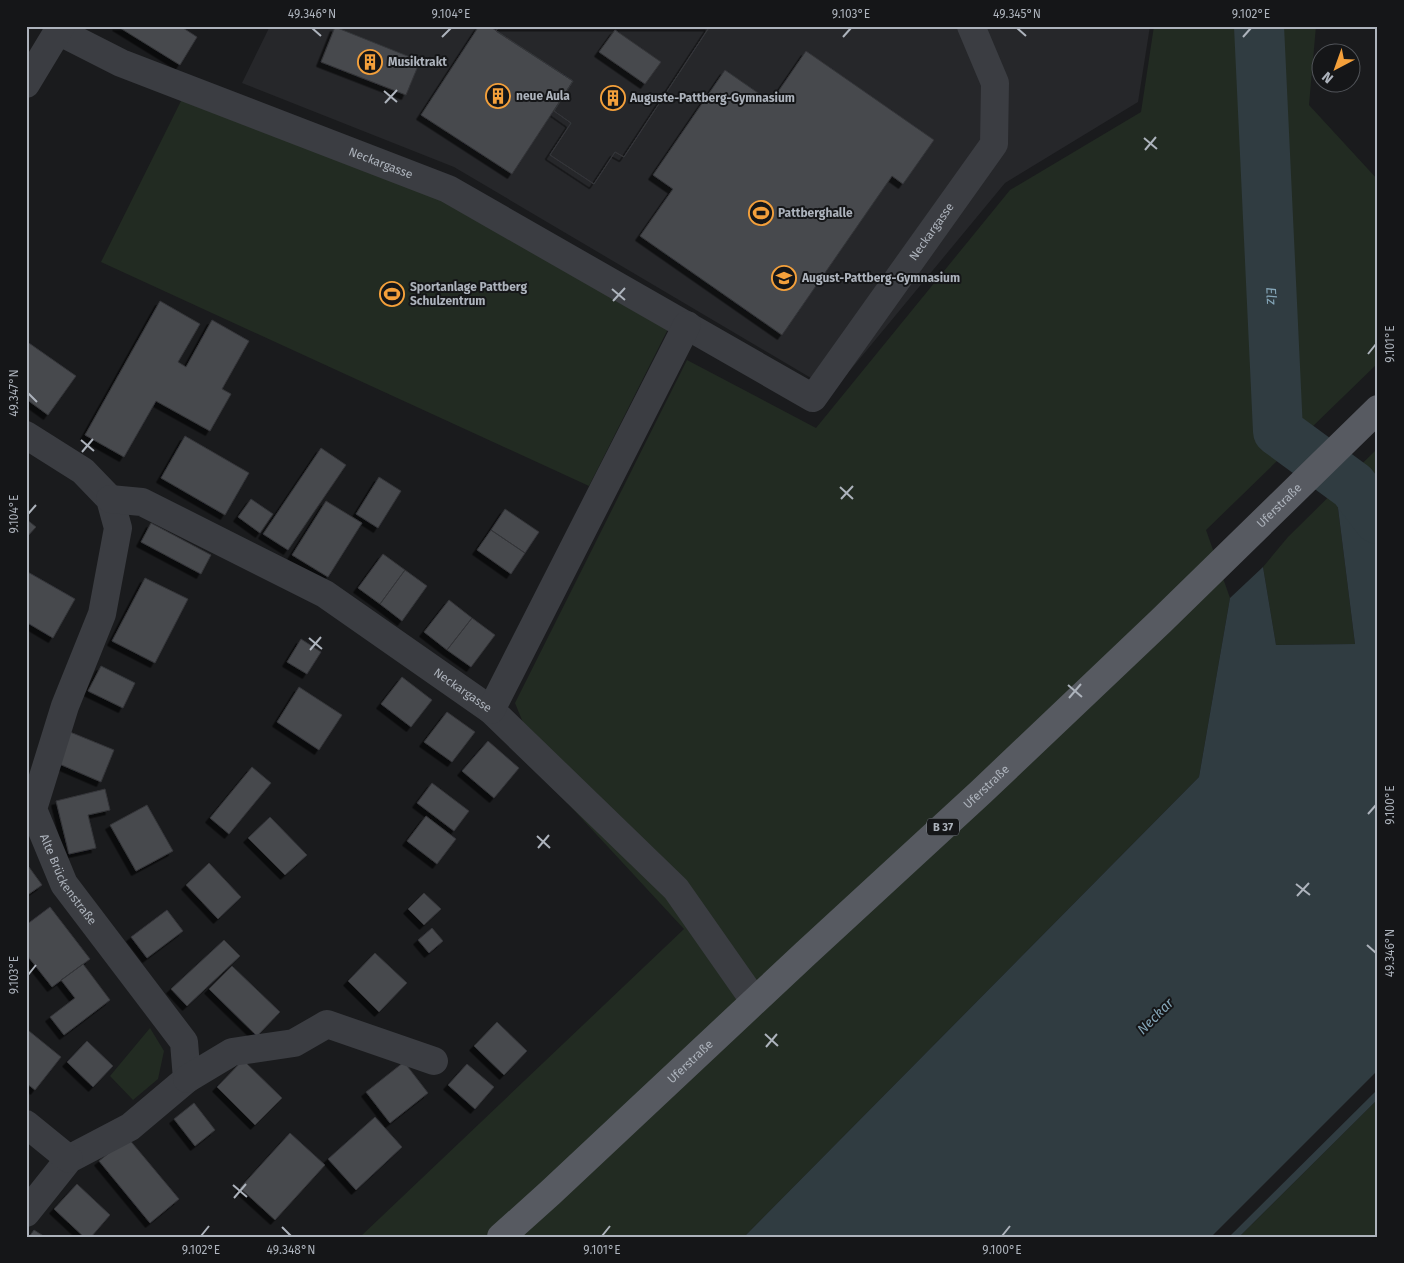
<svg xmlns="http://www.w3.org/2000/svg" width="1404" height="1263" font-family="'Fira Sans',sans-serif">
<style>
.built{fill:#26272a}
.green{fill:#222b22}
.water{fill:#303c41}
.pier{fill:#1a1b1d}
.lines{fill:none;stroke-linecap:round;stroke-linejoin:round}
.river{stroke:#303c41;stroke-width:50}
.building{fill:#47494d;stroke:#343539;fill-rule:evenodd;filter:url(#shadow)}
.minor{stroke:#3b3d42;stroke-width:28}
.major{stroke:#575a61;stroke-width:28}
.ticks{fill:none;stroke:#adb3bc;stroke-width:2}
.labels{text-anchor:middle;stroke-width:4;stroke-linejoin:round;paint-order:stroke}
.shield{fill:#151618;stroke:#7f848b;stroke-width:1}
.shield-label{font-size:11px;font-weight:bold;fill:#adb3bc}
.poi-label{font-size:12px;font-weight:bold;fill:#adb3bc;stroke:#151618;text-anchor:start}
.street-label{font-size:12px;fill:#adb3bc;stroke:#151618}
.water-label{font-size:14px;font-style:italic;fill:#84a5b7;stroke:#151618}
.neatline{fill:none;stroke:#adb3bc;stroke-width:2}
.ticks-label{font-size:12px;text-anchor:middle;fill:#adb3bc}
</style>
<defs>
<filter id="shadow"><feDropShadow dx="-4.5" dy="4.5" stdDeviation="0" flood-color="#0009"/></filter>
</defs>
<rect width="100%" height="100%" fill="#1a1b1d"/>
<!-- built -->
<path class="built" d="M270,26H1150L1138,102L1005,183L833,391L454,167L242,83Z"/>
<!-- green -->
<path class="green" d="M1154,26H1316L1309,105L1378,180V363L1206,530L1230,598L1199,777L744,1237H360L684,929L547,781L515,703L687,360L816,428L1010,190L1141,112Z
M182,99L443,199L669,327L589,486L101,262Z
M1378,448V473L1353,486L1337,500L1355,644L1276,645L1263,567L1288,537Z
M150,1028L164,1051L158,1079L133,1100L110,1076Z
M1378,1099V1237H1239Z"/>
<!-- water -->
<path class="water" d="M1378,473V1099L1239,1237H744L1199,777L1230,598L1263,567L1276,645L1355,644L1337,500L1353,486Z"/>
<!-- pier -->
<path class="pier" d="M1378,1070V1089L1229,1237H1211Z"/>
<g class="lines">
<!-- river -->
<path class="river" id="s1" d="M1259,26L1278,431L1353,486L1378,519"/>
</g>
<!-- building -->
<path class="building" d="M117,26H180L197,37L180,65Z
M479,26H489L573,81L512,174L421,115Z
M499,26H710L624,157L615,152L594,184L550,155L571,123L554,111L573,81L496,31ZM615,30L661,62L645,84L599,52Z
M499,26H710L624,157L615,152L594,184L550,155L571,123L554,111L573,81L496,31Z
M335,27L420,61L406,95L321,62Z
M806,51L934,140L903,184L892,176L782,335L640,236L673,189L653,175L725,70L771,102Z
M160,301L200,324L178,362L186,367L212,320L249,341L222,389L231,394L210,431L156,401L124,457L85,435Z
M26,341L76,376L48,415L26,399Z
M185,436L249,473L225,515L161,478Z
M321,448L346,465L288,550L263,534Z
M379,477L401,491L378,528L356,514Z
M251,499L273,514L260,533L238,517Z
M326,501L362,523L328,577L292,555Z
M505,509L539,532L525,553L491,530Z
M26,519L36,527L26,538Z
M151,523L211,555L201,574L141,542Z
M491,530L525,553L511,574L477,550Z
M383,554L405,570L380,604L358,588Z
M405,570L427,586L402,621L380,604Z
M26,571L75,599L53,638L26,622Z
M145,578L188,599L155,663L112,641Z
M449,600L472,618L447,650L424,632Z
M472,618L495,635L471,667L447,650Z
M301,639L321,652L307,674L287,662Z
M101,666L135,683L123,708L88,691Z
M402,677L432,700L411,727L381,704Z
M299,687L342,715L319,750L277,722Z
M447,712L475,732L452,762L424,742Z
M70,732L114,750L101,782L57,763Z
M488,741L519,768L494,798L462,771Z
M252,767L271,783L229,834L210,818Z
M432,783L469,811L454,831L417,803Z
M105,789L110,810L88,815L96,848L69,854L56,801Z
M147,805L173,851L136,871L110,825Z
M426,816L456,839L437,864L407,841Z
M270,817L307,855L285,875L248,838Z
M26,863L42,885L26,896Z
M209,863L241,897L218,919L186,885Z
M424,893L441,909L424,925L408,909Z
M50,907L90,959L52,987L26,954V925Z
M167,910L183,931L147,958L131,937Z
M432,928L443,941L429,953L418,940Z
M224,940L240,956L187,1006L171,989Z
M375,953L407,983L379,1012L348,981Z
M83,964L110,1000L64,1035L50,1017L75,998L61,980Z
M232,966L280,1012L257,1036L209,989Z
M497,1022L527,1051L504,1075L474,1046Z
M29,1031L61,1057L35,1090L26,1083V1035Z
M87,1041L113,1066L93,1087L67,1062Z
M243,1060L282,1098L255,1125L217,1087Z
M404,1062L428,1093L390,1123L366,1092Z
M467,1064L494,1087L475,1109L448,1085Z
M194,1103L215,1130L195,1146L174,1119Z
M375,1117L402,1147L356,1190L328,1159Z
M290,1133L325,1165L275,1220L240,1188Z
M128,1138L179,1199L150,1223L99,1161Z
M77,1184L110,1215L91,1237H84L54,1209Z
M34,1230L45,1237H29Z"/>
<g class="lines">
<!-- minor -->
<g class="minor">
<path id="s2" d="M58,31L121,63L448,189L813,398L994,144L995,83L971,26"/>
<path d="M26,84L61,26"/>
<path id="s3" d="M26,435L83,471L110,499L118,528L102,614L65,706L33,809L64,884L184,1042L187,1079L130,1127L69,1159L26,1213"/>
<path id="s4" d="M110,499L142,502L325,594L491,710L676,889L753,999"/>
<path d="M491,710L687,325"/>
<path d="M187,1079L232,1052L294,1043L327,1024L434,1061"/>
<path d="M26,1124L69,1159"/>
</g>
<!-- major -->
<path class="major" id="s5" d="M501,1237L550,1193L805,954L981,792L1161,621L1378,409"/>
</g>
<!-- ticks -->
<path class="ticks" d="M312,28L321,36M1017,28L1026,36M442,37L451,28M843,37L851,28M1243,37L1251,28M384,91L397,102M385,103L397,90M1144,138L1157,149M1145,150L1156,137M612,289L625,300M613,301L625,288M1368,354L1376,344M28,393L37,402M81,440L94,451M82,452L93,439M840,487L853,499M841,499L853,486M28,514L36,505M309,638L322,649M310,650L321,637M1068,685L1082,697M1069,698L1081,684M1368,814L1376,805M537,836L550,848M538,848L549,835M1296,884L1310,895M1297,896L1309,883M1367,945L1376,953M28,975L36,965M765,1034L778,1046M766,1047L777,1034M233,1185L247,1197M234,1198L246,1184M282,1227L291,1236M201,1236L209,1226M602,1236L610,1226M1002,1236L1010,1226"/>
<!-- icons -->
<defs>
<symbol id="building-ring" viewBox="-11 -11 22 22"><circle r="9.5" fill="#151618" stroke="#f4a03b" stroke-width="1.5"/><path d="M-4-6H4V6H1V3H-1V6H-4ZM-2.5-4.3h1.7v1.8h-1.7ZM.8-4.3h1.7v1.8H.8ZM-2.5-1h1.7V.8h-1.7ZM.8-1h1.7V.8H.8Z" fill="#f4a03b"/></symbol>
<symbol id="stadium-ring" viewBox="-11 -11 22 22"><circle r="9.5" fill="#151618" stroke="#f4a03b" stroke-width="1.5"/><path d="M0-5a6.5 5 0 1 0 0 10a6.5 5 0 1 0 0-10ZM-3.5-1.8h7v3.6h-7Z" fill="#f4a03b"/></symbol>
<symbol id="school-ring" viewBox="-11 -11 22 22"><circle r="9.5" fill="#151618" stroke="#f4a03b" stroke-width="1.5"/><path d="M0-5L7-2L0 1L-7-2ZM-4 1L0 2.5L4 1V4Q0 6-4 4Z" fill="#f4a03b"/></symbol>
</defs>
<g fill-rule="evenodd">
<use href="#building-ring" x="356" y="48" width="28" height="28"/>
<use href="#building-ring" x="484" y="82" width="28" height="28"/>
<use href="#building-ring" x="599" y="84" width="28" height="28"/>
<use href="#stadium-ring" x="747" y="199" width="28" height="28"/>
<use href="#school-ring" x="770" y="264" width="28" height="28"/>
<use href="#stadium-ring" x="378" y="280" width="28" height="28"/>
</g>
<g class="labels">
<!-- shield labels -->
<rect class="shield" x="927" y="818.5" width="32" height="17" rx="4"/>
<g class="shield-label">
<text x="943" y="831">B 37</text>
</g>
<!-- poi labels -->
<g class="poi-label">
<text x="388" y="66">Musiktrakt</text>
<text x="516" y="100">neue Aula</text>
<text x="630" y="102">Auguste-Pattberg-Gymnasium</text>
<text x="778" y="217">Pattberghalle</text>
<text x="802" y="282">August-Pattberg-Gymnasium</text>
<text x="410" y="291">Sportanlage Pattberg<tspan x="410" dy="14">Schulzentrum</tspan></text>
</g>
<!-- street labels -->
<g class="street-label">
<text dy="4" stroke="none"><textPath href="#s2" startOffset="349">Neckargasse</textPath></text>
<text dy="4" stroke="none"><textPath href="#s2" startOffset="1046">Neckargasse</textPath></text>
<text dy="4" stroke="none"><textPath href="#s5" startOffset="1068">Uferstraße</textPath></text>
<text dy="4" stroke="none"><textPath href="#s4" startOffset="405">Neckargasse</textPath></text>
<text dy="4" stroke="none"><textPath href="#s5" startOffset="662">Uferstraße</textPath></text>
<text dy="4" stroke="none"><textPath href="#s3" startOffset="510">Alte Brückenstraße</textPath></text>
<text dy="4" stroke="none"><textPath href="#s5" startOffset="258">Uferstraße</textPath></text>
</g>
<!-- water labels -->
<g class="water-label">
<text dy="5" stroke="none"><textPath href="#s1" startOffset="270">Elz</textPath></text>
<text transform="translate(1155 1016) rotate(-45)" y="5">Neckar</text>
</g>
</g>
<!-- border -->
<rect width="1404" height="1263" fill="none" stroke="#151618" stroke-width="55"/>
<!-- north arrow -->
<g transform="translate(1336 68) rotate(221)"><circle r="24" fill="#151618" stroke="#52555a"/>
<path d="M0-4L9 19L0 12L-9 19Z" fill="#f4a03b"/>
<text y="-8" font-size="14" font-weight="bold" text-anchor="middle" fill="#adb3bc">N</text>
</g>
<rect x="28" y="28" width="1348" height="1208" class="neatline"/>
<g class="ticks-label">
<text x="312" y="18">49.346°N</text>
<text x="451" y="18">9.104°E</text>
<text x="851" y="18">9.103°E</text>
<text x="1017" y="18">49.345°N</text>
<text x="1251" y="18">9.102°E</text>
<text transform="translate(1390 344) rotate(-90)" y="4">9.101°E</text>
<text transform="translate(14 393) rotate(-90)" y="4">49.347°N</text>
<text transform="translate(14 514) rotate(-90)" y="4">9.104°E</text>
<text transform="translate(1390 805) rotate(-90)" y="4">9.100°E</text>
<text transform="translate(1390 953) rotate(-90)" y="4">49.346°N</text>
<text transform="translate(14 975) rotate(-90)" y="4">9.103°E</text>
<text x="201" y="1254">9.102°E</text>
<text x="291" y="1254">49.348°N</text>
<text x="602" y="1254">9.101°E</text>
<text x="1002" y="1254">9.100°E</text>
</g>
</svg>
